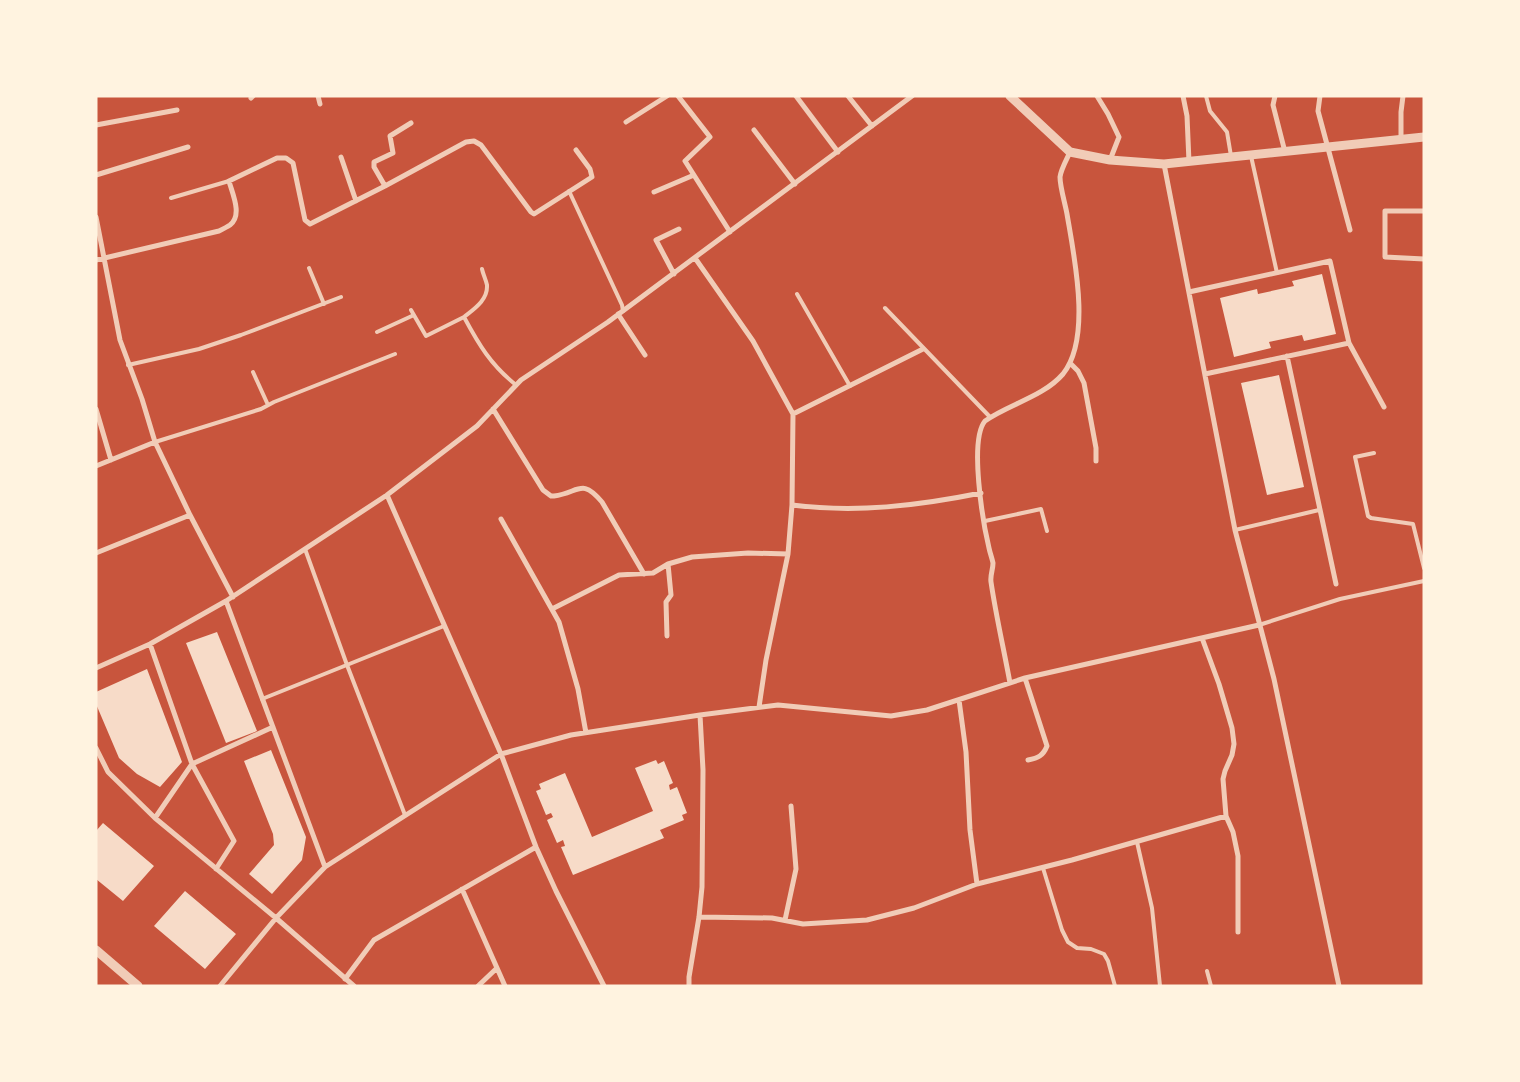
<svg xmlns="http://www.w3.org/2000/svg" width="1520" height="1082" font-family="'IBM Plex Sans',sans-serif">
<style>
.building{fill:#f7dbc8}
.lines{fill:none;stroke-linecap:round;stroke-linejoin:round}
.service{stroke:#f1ccb7;stroke-width:4}
.minor{stroke:#f1ccb7;stroke-width:5}
.tertiary{stroke:#f1ccb7;stroke-width:9}
</style>
<rect width="100%" height="100%" fill="#c8553d"/>
<!-- building -->
<path class="building" d="M1322,274L1336,334L1304,341L1302,335L1269,342L1271,348L1234,357L1220,298L1257,289L1258,294L1294,286L1292,281Z
M1279,375L1304,487L1267,495L1241,383Z
M217,632L257,731L226,743L186,643Z
M147,669L182,762L160,787L137,774L119,758L96,704V692Z
M271,750L306,837L302,860L272,894L249,874L274,845L273,834L244,761Z
M656,760L658,764L664,761L673,783L669,785L670,790L677,787L687,813L682,815L684,820L660,830L664,838L573,875L561,847L565,846L563,840L557,843L547,820L553,817L551,813L546,815L536,791L541,789L539,784L565,773L592,837L653,811L635,768Z
M103,823L154,866L123,901L96,879V831Z
M185,891L236,934L205,969L154,926Z"/>
<g class="lines">
<!-- service -->
<path class="service" d="M1206,96L1210,111L1227,132L1231,156
M1251,156L1277,273
M569,191L622,305L623,311
M171,198L229,181
M309,268L324,304
M482,269C483,274 486,280 487,285C488,300 474,309 464,317C479,345 491,365 516,385
M797,294L850,386
M885,308L990,417
M411,310L426,336L464,317
M377,332L414,315
M128,365L199,349L241,335L341,297
M253,372L268,405
M155,442L261,409L274,402L395,354
M1374,453L1355,457L1368,516L1371,518L1413,524L1424,568
M985,521L1041,509L1047,531
M1235,530L1319,510
M305,549L347,665L405,815
M1259,625L1340,599L1424,581
M262,699L444,626
M1137,842L1152,908L1160,986
M1043,868L1062,930L1068,942L1077,948L1091,949L1104,954L1108,961L1115,986
M1207,971L1211,986"/>
<!-- minor -->
<path class="minor" d="M318,96L320,104
M678,96L710,137L685,161L730,232
M796,96L838,152
M848,96L872,126
M1097,96L1108,114L1119,137L1110,160
M1183,96L1187,116L1189,162
M1275,96L1273,105L1285,152
M1320,96L1318,111L1350,230
M251,98L253,96
M626,122L667,96
M96,125L177,110
M754,130L795,184
M1401,138V112L1403,96
M341,157L356,201
M1164,164L1235,530L1274,679L1339,986
M96,175L188,147
M385,186L374,167V162L393,153L390,136L411,123
M654,192L694,175
M96,217L120,340L142,399L155,442L190,515L233,597
M695,258L753,341L793,414L792,505L788,554L766,660L759,707
M1424,259L1385,257V211H1424
M96,260L219,231C223,229 227,227 230,225C243,215 232,193 229,181L277,158H286L293,163L305,220L310,224L385,186L466,142L474,141L481,145L531,212L534,214L592,177L590,169L576,150
M674,274L656,240L679,229
M1189,292L1330,261L1349,343L1384,407
M618,314L645,355
M1287,356L1336,584
M1070,363L1078,371L1084,383L1096,448V461
M1205,374L1349,343
M96,409L111,460
M493,409L543,490L551,496H554C579,493 581,477 602,502L644,574
M793,414L923,349
M96,466L155,442
M387,495L501,754L536,847L556,891L604,986
M792,505C856,513 917,506 981,493
M501,519L559,622L578,689L586,733
M96,553L190,515
M552,609L619,575L653,573L668,564L692,557L748,553L788,554
M667,636L666,602L671,595L668,564
M1202,638L1219,684L1232,728L1234,744L1232,755L1225,771L1223,779L1226,816L1233,832L1238,856V932
M150,644L192,764L234,841L216,869
M96,668L150,644L226,601
M1025,678L1047,746C1043,756 1038,758 1028,760
M1010,683C1004,650 996,616 991,582C990,575 993,570 993,563C992,558 990,553 989,548C983,523 969,440 985,421C1009,404 1043,397 1063,374C1092,338 1074,256 1067,214C1065,203 1060,187 1060,177C1061,169 1067,159 1070,152
M959,700L966,752L970,830L977,884
M96,748L108,772L155,818L276,918L354,986
M155,818L192,764L273,727
M325,867L226,601L387,495L477,426L521,380L608,322L912,96
M462,889L505,986
M699,917L772,918L803,924L867,920L914,908L977,884L1072,860L1226,816
M785,920L796,869L791,806
M345,979L374,940L536,847
M220,986L276,918L325,867L501,754L571,735L700,715L778,705L891,716L927,710L1025,678L1259,625
M478,986L497,968
M689,986V977L699,917L702,887L703,770L700,715"/>
<!-- tertiary -->
<path class="tertiary" d="M1010,96L1070,152L1110,160L1164,164L1424,137
M96,950L138,986"/>
</g>
<!-- border -->
<rect width="1520" height="1082" fill="none" stroke="#fff3e0" stroke-width="195"/>
</svg>
